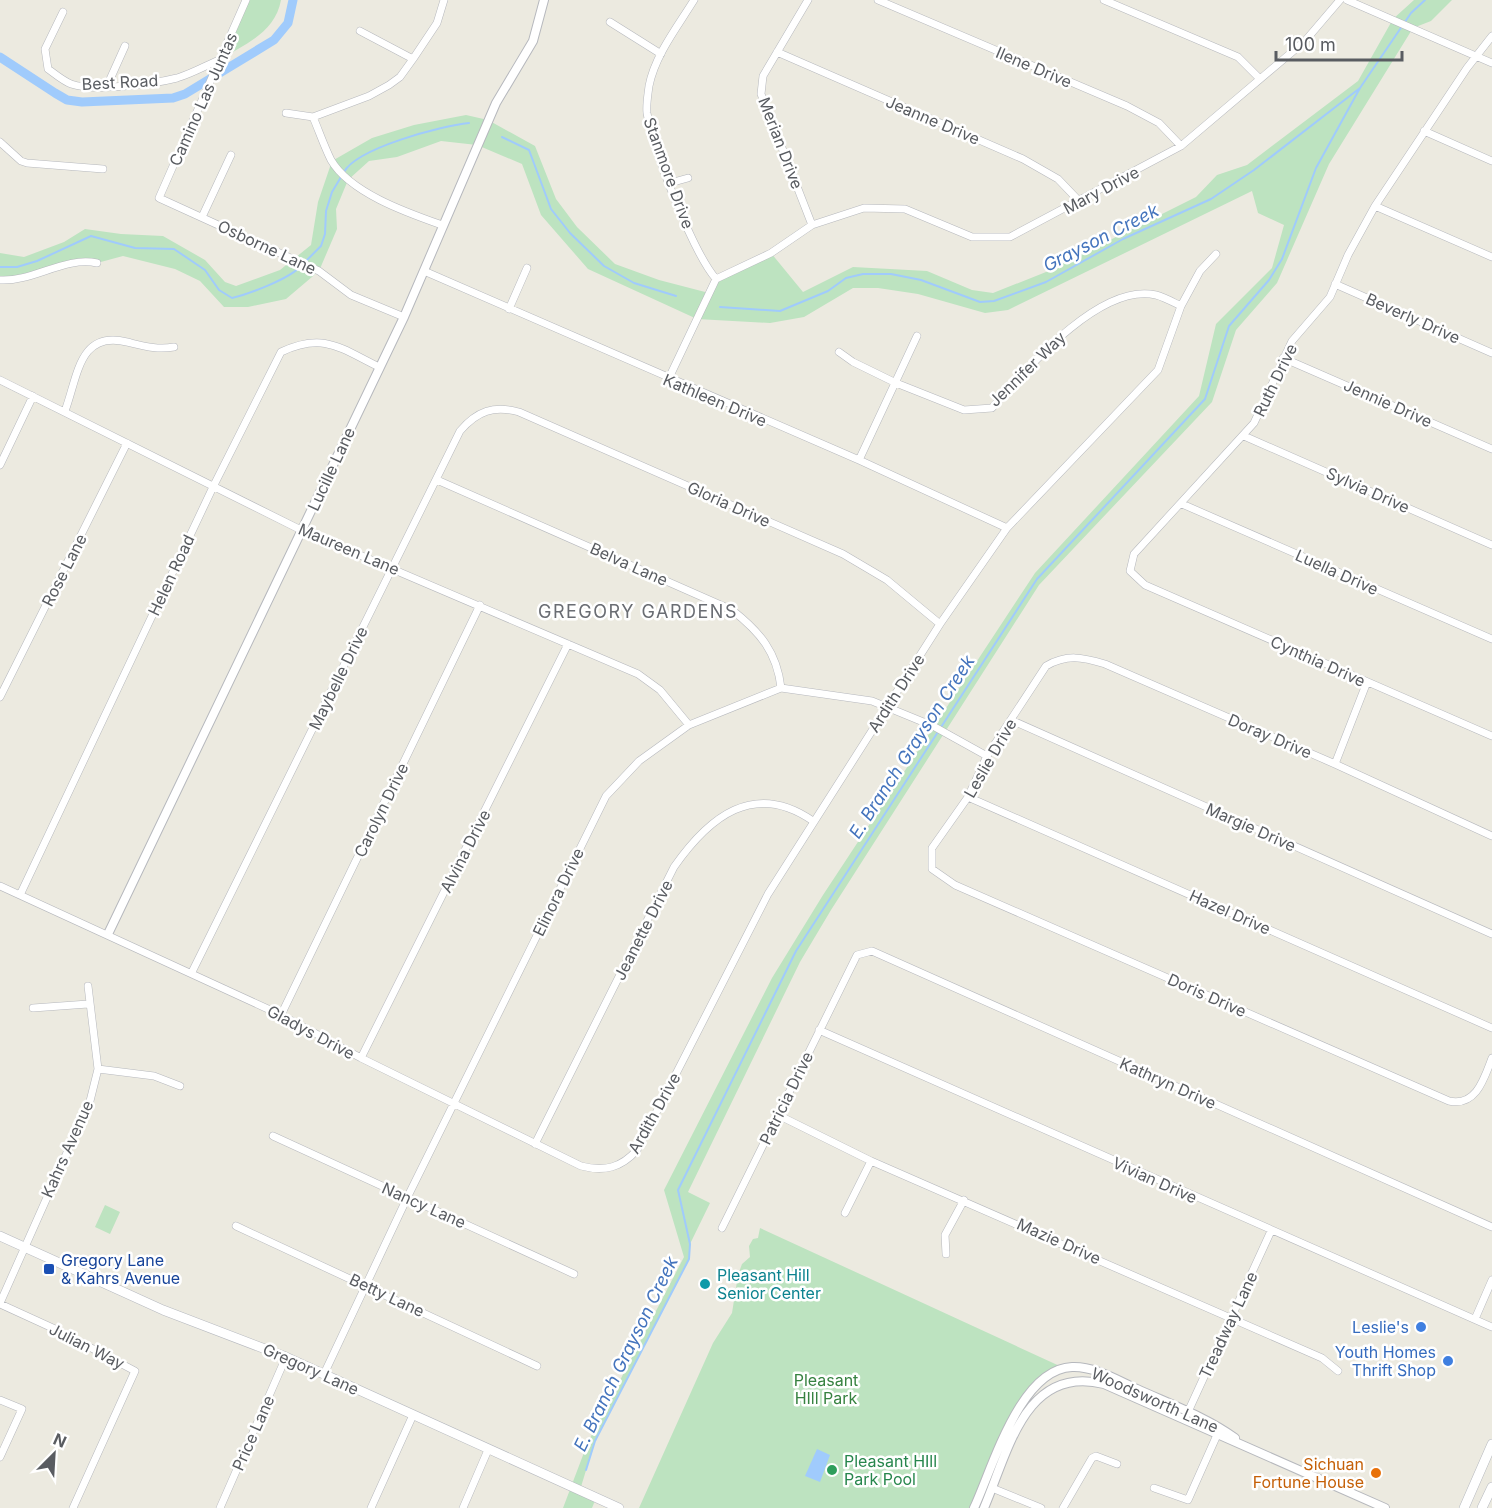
<svg xmlns="http://www.w3.org/2000/svg" width="1492" height="1508" font-family="Inter,sans-serif">
<style>
.green{fill:#bde3c0}
.water{fill:#a0cbfc}
.lines{fill:none;stroke-linecap:round;stroke-linejoin:round}
.stream{stroke:#a0cbfc;stroke-width:2}
.canal{stroke:#a0cbfc;stroke-width:9}
.minor-casing{stroke:#b6b8bd;stroke-width:8}
.tertiary-casing{stroke:#b6b8bd;stroke-width:10}
.secondary-casing{stroke:#b6b9bf;stroke-width:10}
.minor{stroke:#fff;stroke-width:7}
.tertiary{stroke:#fff;stroke-width:8}
.secondary{stroke:#fff;stroke-width:9}
.transit-dot{fill:#1a4fb4;stroke:#fff;stroke-width:2}
.culture-dot{fill:#0f9aa8;stroke:#fff;stroke-width:2}
.shop-dot{fill:#3f7fe0;stroke:#fff;stroke-width:2}
.leisure-dot{fill:#2e9e5b;stroke:#fff;stroke-width:2}
.food-dot{fill:#e8710a;stroke:#fff;stroke-width:2}
.labels{text-anchor:middle;stroke-width:5;stroke-linejoin:round;paint-order:stroke}
.street-label{font-size:16px;fill:#595c61;stroke:#fff}
.transit-label{font-size:16px;fill:#164399;stroke:#fff;text-anchor:start}
.culture-label{font-size:16px;fill:#0d838f;stroke:#fff;text-anchor:start}
.shop-label{font-size:16px;fill:#366cbe;stroke:#fff;text-anchor:end}
.park-label{font-size:16px;fill:#378241;stroke:#fff}
.leisure-label{font-size:16px;fill:#27864d;stroke:#fff;text-anchor:start}
.food-label{font-size:16px;fill:#c56008;stroke:#fff;text-anchor:end}
.water-label{font-size:18px;font-style:italic;fill:#4474bd;stroke:#fff}
.neighbourhood-label{font-size:18px;letter-spacing:1.5px;fill:#6a6d73;stroke:#fff}
</style>
<rect width="100%" height="100%" fill="#eceae0"/>
<!-- green -->
<path class="green" d="M246,0H281C275,33 245,44 219,60Z
M1414,0H1452L1431,21L1413,28L1329,164L1277,283L1236,330L1212,402L1039,585L831,910L800,962L688,1192L710,1203L690,1244L689,1259L595,1441L580,1490L596,1498L592,1508H563L588,1442L684,1257L664,1190L772,978L823,895L1035,573L1199,396L1216,324L1272,268L1284,225L1258,213L1252,191L1008,310L985,313L918,294L878,288H853L804,317L770,323L697,319L588,269L541,215L522,164L477,145L441,141L397,157L369,161L348,180L336,209L337,229L319,271L286,299L248,307H224L200,281L175,269L123,256L97,263L85,260L0,280V253L24,257L64,242L85,229L121,234L163,236L205,260L225,282L236,286L280,270L311,245L318,202L332,161L372,138L414,125L466,115L488,120L535,146L556,199L577,227L615,264L659,280L709,293L716,279L771,253L803,292L853,267L927,271L972,290L993,293L1046,272L1196,197L1217,175L1247,165L1358,81L1393,19Z
M105,1205L120,1212L110,1234L95,1227Z
M760,1228L1064,1368L1030,1389L974,1508H639L713,1343L732,1313L738,1275L742,1264L750,1257L749,1246L753,1239L758,1238Z"/>
<!-- water -->
<path class="water" d="M817,1449L830,1455L820,1482L805,1476Z"/>
<g class="lines">
<!-- stream -->
<path class="stream" d="M502,137L529,150L551,209L570,233L604,266L634,283L676,296
M344,172C357,148 441,126 469,123
M305,262L321,246L325,234L326,211L332,192L341,177
M0,267H17L37,261L91,236L135,248L174,249L205,270L219,290L232,298C249,294 289,279 301,266
M720,307L780,311L828,291L846,278L863,274H891L921,280L980,302L994,301L1046,282L1123,239L1211,199L1254,170L1360,88L1411,13L1425,0
M586,1470L595,1441L689,1259L690,1244L678,1190L796,951L1037,579L1205,399L1229,326L1269,280L1282,259L1316,168L1360,88"/>
<!-- canal -->
<path class="canal" d="M0,57L55,93L67,100L82,102L173,98L185,94L274,40L288,23L293,0"/>
<defs>
<path id="minor" d="M246,0L159,198L319,271L351,295L404,317
M694,0C678,26 655,55 649,86C648,94 646,105 647,113C653,150 693,252 716,279
M808,0L763,76L761,94L812,225
M878,0L1127,106L1159,123L1181,146
M1104,0L1238,57L1260,79
M1347,0L1492,63
M63,12L45,49L48,69C55,74 63,81 71,84C94,92 153,84 177,78C191,74 205,66 219,60
M610,22L661,54
M360,31L413,59
M1492,36L1467,68L1375,206L1348,255L1330,297L1292,341L1254,423L1134,554L1130,571L1145,585L1492,736
M777,52L1023,159L1058,179L1080,202
M107,86L125,46
M286,113L313,117L369,96L389,85L400,77L413,59L437,23L444,0
M313,117C319,131 324,146 331,160C350,193 408,213 442,225
M1424,131L1492,161
M0,142L21,161L27,163L103,169
M670,183L688,178
M1375,206L1492,257
M202,217L231,155
M424,271L859,460L1007,528
M0,280C33,282 65,256 97,263
M1335,284L1492,353
M509,309L527,268
M839,352L853,362L896,383L964,410L992,408C1025,371 1099,282 1156,295C1164,297 1173,302 1181,306
M1283,358L1492,449
M0,380L301,530L638,674L660,690L689,725
M668,380L716,279L771,253L812,225L864,208L905,209L972,237H1010L1181,146L1305,41L1340,0
M65,411C78,376 79,330 127,342C144,346 157,350 174,347
M1244,436L1492,545
M859,460L917,336
M0,465L33,396
M437,480L732,610C760,632 777,652 781,688
M1182,504L1492,639
M0,697L127,443
M1011,720L1492,934
M1335,764L1367,682
M968,797L1492,1028
M1492,836L1335,764L1105,664C1082,657 1067,654 1046,666L987,756L968,797L932,848V869L955,885L1449,1101C1476,1107 1484,1079 1492,1058
M0,886L281,1015L361,1058L581,1166C604,1172 621,1168 637,1150L768,894L940,624L1007,528L1158,370L1181,306L1200,271L1216,254
M20,895L213,487L281,352C324,332 340,348 379,367
M192,972L460,431C477,411 494,405 519,412L843,554L887,580L940,624
M33,1008L88,1004
M281,1015L480,605
M819,1030L1492,1327
M361,1058L568,644
M98,1069L154,1076L180,1086
M778,1115L871,1161L1322,1358L1338,1371
M273,1136L574,1274
M535,1144L674,867C709,817 754,780 813,821
M845,1213L871,1161
M236,1226L537,1366
M722,1228L857,955L872,951L1492,1227
M946,1254L945,1235L964,1200
M0,1303L90,1101L98,1069L88,986
M0,1304L57,1330L135,1371L73,1508
M1475,1319L1492,1280
M324,1374L407,1198L606,796L639,761L689,725L781,688L872,701L933,726L987,756
M0,1400L22,1409L0,1457
M1187,1414L1271,1231
M992,1488L1041,1508
M1154,1488L1188,1500L1217,1435
M220,1508L286,1357
M371,1508L413,1415
M463,1508L488,1450
M1063,1508L1092,1458L1096,1456L1117,1464"/>
<path id="tertiary" d="M108,934L404,317L496,103L533,41L544,0
M974,1508C993,1467 1020,1369 1072,1367C1094,1366 1117,1380 1137,1389C1170,1404 1206,1417 1235,1438
M984,1508C1008,1452 1025,1364 1104,1384L1385,1508"/>
<path id="secondary" d="M0,1236L163,1310L286,1357L619,1508
M1464,1508L1492,1444
M1482,1508L1492,1487"/>
</defs>
<!-- minor casing -->
<use href="#minor" class="minor-casing"/>
<!-- tertiary casing -->
<use href="#tertiary" class="tertiary-casing"/>
<!-- secondary casing -->
<use href="#secondary" class="secondary-casing"/>
<!-- minor -->
<use href="#minor" class="minor"/>
<!-- tertiary -->
<use href="#tertiary" class="tertiary"/>
<!-- secondary -->
<use href="#secondary" class="secondary"/>
</g>
<!-- markers -->
<rect class="transit-dot" x="43" y="1263" width="12" height="12" rx="3"/>
<circle class="culture-dot" cx="705" cy="1284" r="6"/>
<g class="shop-dot">
<circle cx="1421" cy="1327" r="6"/>
<circle cx="1448" cy="1361" r="6"/>
</g>
<circle class="leisure-dot" cx="832" cy="1470" r="6"/>
<circle class="food-dot" cx="1376" cy="1473" r="6"/>
<g class="labels">
<!-- street labels -->
<g class="street-label">
<text transform="translate(1034 67) rotate(23)" y="6">Ilene Drive</text>
<text transform="translate(120 82) rotate(-3)" y="6">Best Road</text>
<text transform="translate(203 99) rotate(-66)" y="6">Camino Las Juntas</text>
<text transform="translate(933 120) rotate(23)" y="6">Jeanne Drive</text>
<text transform="translate(781 143) rotate(69)" y="6">Merian Drive</text>
<text transform="translate(669 173) rotate(70)" y="6">Stanmore Drive</text>
<text transform="translate(1101 190) rotate(-28)" y="6">Mary Drive</text>
<text transform="translate(267 247) rotate(25)" y="6">Osborne Lane</text>
<text transform="translate(1413 318) rotate(24)" y="6">Beverly Drive</text>
<text transform="translate(1027 369) rotate(-44)" y="6">Jennifer Way</text>
<text transform="translate(1275 380) rotate(-64)" y="6">Ruth Drive</text>
<text transform="translate(715 400) rotate(23)" y="6">Kathleen Drive</text>
<text transform="translate(1388 403) rotate(24)" y="6">Jennie Drive</text>
<text transform="translate(331 469) rotate(-65)" y="6">Lucille Lane</text>
<text transform="translate(1368 490) rotate(24)" y="6">Sylvia Drive</text>
<text transform="translate(729 504) rotate(24)" y="6">Gloria Drive</text>
<text transform="translate(349 549) rotate(23)" y="6">Maureen Lane</text>
<text transform="translate(629 564) rotate(24)" y="6">Belva Lane</text>
<text transform="translate(64 570) rotate(-63)" y="6">Rose Lane</text>
<text transform="translate(1337 572) rotate(24)" y="6">Luella Drive</text>
<text transform="translate(171 575) rotate(-65)" y="6">Helen Road</text>
<text transform="translate(1318 661) rotate(24)" y="6">Cynthia Drive</text>
<text transform="translate(338 678) rotate(-64)" y="6">Maybelle Drive</text>
<text transform="translate(896 693) rotate(-57)" y="6">Ardith Drive</text>
<text transform="translate(1270 736) rotate(23)" y="6">Doray Drive</text>
<text transform="translate(990 758) rotate(-60)" y="6">Leslie Drive</text>
<text transform="translate(381 810) rotate(-64)" y="6">Carolyn Drive</text>
<text transform="translate(1251 827) rotate(24)" y="6">Margie Drive</text>
<text transform="translate(465 851) rotate(-63)" y="6">Alvina Drive</text>
<text transform="translate(558 892) rotate(-64)" y="6">Elinora Drive</text>
<text transform="translate(1230 912) rotate(24)" y="6">Hazel Drive</text>
<text transform="translate(643 930) rotate(-63)" y="6">Jeanette Drive</text>
<text transform="translate(1207 995) rotate(24)" y="6">Doris Drive</text>
<text transform="translate(311 1032) rotate(28)" y="6">Gladys Drive</text>
<text transform="translate(1168 1083) rotate(24)" y="6">Kathryn Drive</text>
<text transform="translate(786 1098) rotate(-64)" y="6">Patricia Drive</text>
<text transform="translate(654 1113) rotate(-61)" y="6">Ardith Drive</text>
<text transform="translate(67 1149) rotate(-66)" y="6">Kahrs Avenue</text>
<text transform="translate(1155 1180) rotate(24)" y="6">Vivian Drive</text>
<text transform="translate(424 1205) rotate(24)" y="6">Nancy Lane</text>
<text transform="translate(1059 1241) rotate(24)" y="6">Mazie Drive</text>
<text transform="translate(387 1295) rotate(25)" y="6">Betty Lane</text>
<text transform="translate(1228 1325) rotate(-65)" y="6">Treadway Lane</text>
<text transform="translate(87 1346) rotate(27)" y="6">Julian Way</text>
<text transform="translate(311 1369) rotate(24)" y="6">Gregory Lane</text>
<text transform="translate(1155 1400) rotate(24)" y="6">Woodsworth Lane</text>
<text transform="translate(253 1433) rotate(-66)" y="6">Price Lane</text>
</g>
<!-- transit labels -->
<g class="transit-label">
<text x="61" y="1266">Gregory Lane<tspan x="61" dy="18">&amp; Kahrs Avenue</tspan></text>
</g>
<!-- culture labels -->
<g class="culture-label">
<text x="717" y="1281">Pleasant Hill<tspan x="717" dy="18">Senior Center</tspan></text>
</g>
<!-- shop labels -->
<g class="shop-label">
<text x="1409" y="1333">Leslie's</text>
<text x="1436" y="1358">Youth Homes<tspan x="1436" dy="18">Thrift Shop</tspan></text>
</g>
<!-- park labels -->
<g class="park-label">
<text x="826" y="1386">Pleasant<tspan x="826" dy="18">HIll Park</tspan></text>
</g>
<!-- leisure labels -->
<g class="leisure-label">
<text x="844" y="1467">Pleasant HIll<tspan x="844" dy="18">Park Pool</tspan></text>
</g>
<!-- food labels -->
<g class="food-label">
<text x="1364" y="1470">Sichuan<tspan x="1364" dy="18">Fortune House</tspan></text>
</g>
<!-- water labels -->
<g class="water-label">
<text transform="translate(1101 238) rotate(-27)" y="6">Grayson Creek</text>
<text transform="translate(912 747) rotate(-57)" y="6">E. Branch Grayson Creek</text>
<text transform="translate(626 1354) rotate(-64)" y="6">E. Branch Grayson Creek</text>
</g>
<!-- neighbourhood labels -->
<g class="neighbourhood-label">
<text x="638" y="618">GREGORY GARDENS</text>
</g>
</g>
<!-- north arrow -->
<g transform="translate(54 1454) rotate(24)" stroke="#ffffff" stroke-width="4.5" paint-order="stroke">
<path d="M0-4.5L10 22L0 15L-10 22Z" fill="#595c61"/>
<text y="-9" font-size="16" font-weight="bold" text-anchor="middle" fill="#595c61">N</text>
</g>
<!-- scale -->
<path d="M1276 51v9h126v-9" fill="none" stroke="#595c61" stroke-width="3"/>
<text x="1285" y="51" font-size="18" fill="#595c61" stroke="#ffffff" stroke-width="4.5" paint-order="stroke">100 m</text>
</svg>
